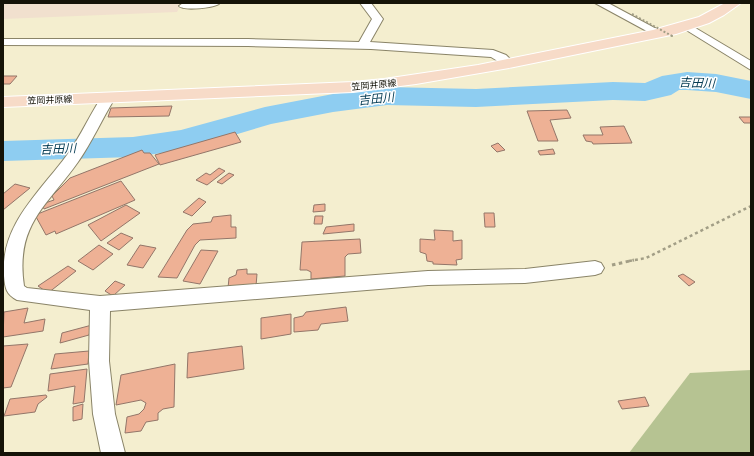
<svg xmlns="http://www.w3.org/2000/svg" width="754" height="456" font-family="Literata,'Noto Sans JP',serif">
<style>
.education{fill:#f1e0ce}
.green{fill:#b6c392}
.lines{fill:none;stroke-linecap:round;stroke-linejoin:round}
.river{fill:#8ecdf1;fill-rule:evenodd}
.building{fill:#eeb195;stroke:#937669}
.street-casing{stroke:#8a8468;stroke-width:2}
.primary-casing{stroke:#fff;stroke-width:2}
.path-far1{stroke:#a29e86;stroke-width:2.5;stroke-dasharray:3 3;stroke-linecap:butt}
.path{stroke:#a29e86;stroke-width:3;stroke-dasharray:3.5 3.5;stroke-linecap:butt}
.street{fill:#fff;fill-rule:evenodd}
.primary{fill:#f7dbc8;fill-rule:evenodd}
.path-bridge{stroke:#a29e86;stroke-width:2;stroke-dasharray:2 2;stroke-linecap:butt}
.labels{text-anchor:middle;stroke-width:3;stroke-linejoin:round;paint-order:stroke}
.far-street-label{font-size:9px;fill:#151308;stroke:#fff}
.water-label{font-size:12px;font-style:italic;fill:#043b53;stroke:#fff}
</style>
<rect width="100%" height="100%" fill="#f4eecf"/>
<!-- education -->
<path class="education" d="M3,3H201L181,4L177,12L3,19Z"/>
<!-- green -->
<path class="green" d="M751,370V453H629L690,373Z"/>
<g class="lines">
<!-- river -->
<path class="river" d="M687,72L716,74L751,81V99L716,92L687,90H679L671,95L645,101L613,100L476,107L387,105L333,112L271,124L184,150L133,157L3,161V141L133,137L181,130L265,107L333,94L387,87L476,89L613,82L645,83L662,76Z"/>
</g>
<!-- building -->
<path class="building" d="M3,76H17L10,84H3Z
M172,106L169,116L108,117L111,108Z
M567,110L571,118L550,120L558,141H538L527,111Z
M739,117H751V123H744Z
M624,126L632,143L593,144L592,142L586,141L583,135H603L600,127Z
M235,132L241,142L160,165L155,155Z
M498,143L505,150L497,152L491,146Z
M553,149L555,154L540,155L538,151Z
M142,150L144,153H150L159,164L44,209L42,204L54,200L52,196L70,178Z
M219,168L225,171L207,185L196,180L206,173L210,175Z
M229,173L234,175L222,184L217,182Z
M121,181L135,200L56,234L55,231L46,235L35,215Z
M15,184L30,188L3,210V194Z
M199,198L206,202L192,216L183,212Z
M325,204V211L313,212L314,205Z
M126,205L140,213L101,241L88,225Z
M484,213H494L495,227H485Z
M231,215V227H236V238L200,240L195,245L177,278L158,277L187,230L193,224L211,222L213,217Z
M315,216H323L322,224H314Z
M354,224V231L323,234L326,227Z
M434,230L453,231V241L462,240V259L456,260L457,265L433,264V262L427,261L426,254L420,252V239L435,240Z
M121,233L133,238L119,250L107,243Z
M360,239L361,253L348,254L345,257V276L311,279V272L307,270H300L302,242Z
M99,245L113,254L93,270L78,261Z
M140,245L156,248L143,268L127,265Z
M201,250L218,251L200,284L183,281Z
M68,266L76,271L48,293L38,286Z
M247,269V274H257L256,286L228,288L229,278L236,275L237,270Z
M683,274L695,282L689,286L678,276Z
M115,281L125,285L113,296L105,291Z
M346,307L348,321L321,324L318,330L294,332V318L303,316L306,312Z
M28,308L24,323L45,319L43,331L3,337L4,312Z
M291,314V334L261,339V318Z
M92,325L89,335L60,343L62,333Z
M28,344L11,387L3,388V346Z
M242,346L244,369L187,378L188,353Z
M89,351L88,364L51,369L55,354Z
M175,364L174,407L163,409L158,413V420L146,422L141,431L125,433L127,417L139,414L144,409L146,403L141,400L116,405L121,375Z
M87,369L84,402L73,404L75,386L48,391L50,374Z
M46,395L47,397L38,404L35,412L4,416L10,399Z
M645,397L649,406L622,409L618,401Z
M83,404L82,419L73,421V407Z"/>
<g class="lines">
<defs>
<path id="street" d="M183,3H220C216,8 183,11 179,6Z
M360,3H371L383,19L370,42L493,50L506,55L515,64L509,68L491,57L371,49L248,46L3,45V39H248L359,42L372,19Z
M595,3H608L664,33L658,36L654,35Z
M687,23L751,61V70L683,28L681,26L683,24Z
M108,94L113,95L115,98C102,119 92,142 78,162C46,207 15,225 24,286L27,288L100,296L428,271L525,269L595,261L601,263L604,268L601,273L595,275L525,283L428,285L110,311L109,361L115,414L125,453H101L93,414L89,361L90,310L17,300C6,294 5,288 4,276C0,225 40,192 67,155C81,136 90,114 103,95Z"/>
<path id="primary" d="M725,3H741L724,15L709,23L676,34L509,68L416,84L353,92L3,107V97L353,82L384,79L478,65L653,30L699,17Z"/>
</defs>
<!-- street casing -->
<use href="#street" class="street-casing"/>
<!-- primary casing -->
<use href="#primary" class="primary-casing"/>
<!-- path-far1 -->
<path class="path-far1" d="M629,261L646,258L751,206"/>
<!-- path -->
<path class="path" d="M612,265L634,260"/>
<!-- street -->
<use href="#street" class="street"/>
<!-- primary -->
<use href="#primary" class="primary"/>
<!-- path-bridge -->
<path class="path-bridge" d="M632,14L672,36H670"/>
</g>
<g class="labels">
<!-- far-street labels -->
<g class="far-street-label">
<text transform="translate(374 85) rotate(-5)" y="3">笠岡井原線</text>
<text transform="translate(50 100) rotate(-2)" y="3">笠岡井原線</text>
</g>
<!-- water labels -->
<g class="water-label">
<text transform="translate(697 83) rotate(2)" y="4">吉田川</text>
<text transform="translate(376 99) rotate(-6)" y="4">吉田川</text>
<text transform="translate(58 149) rotate(-2)" y="4">吉田川</text>
</g>
</g>
<!-- border -->
<rect width="754" height="456" fill="none" stroke="#151308" stroke-width="8"/>
</svg>
